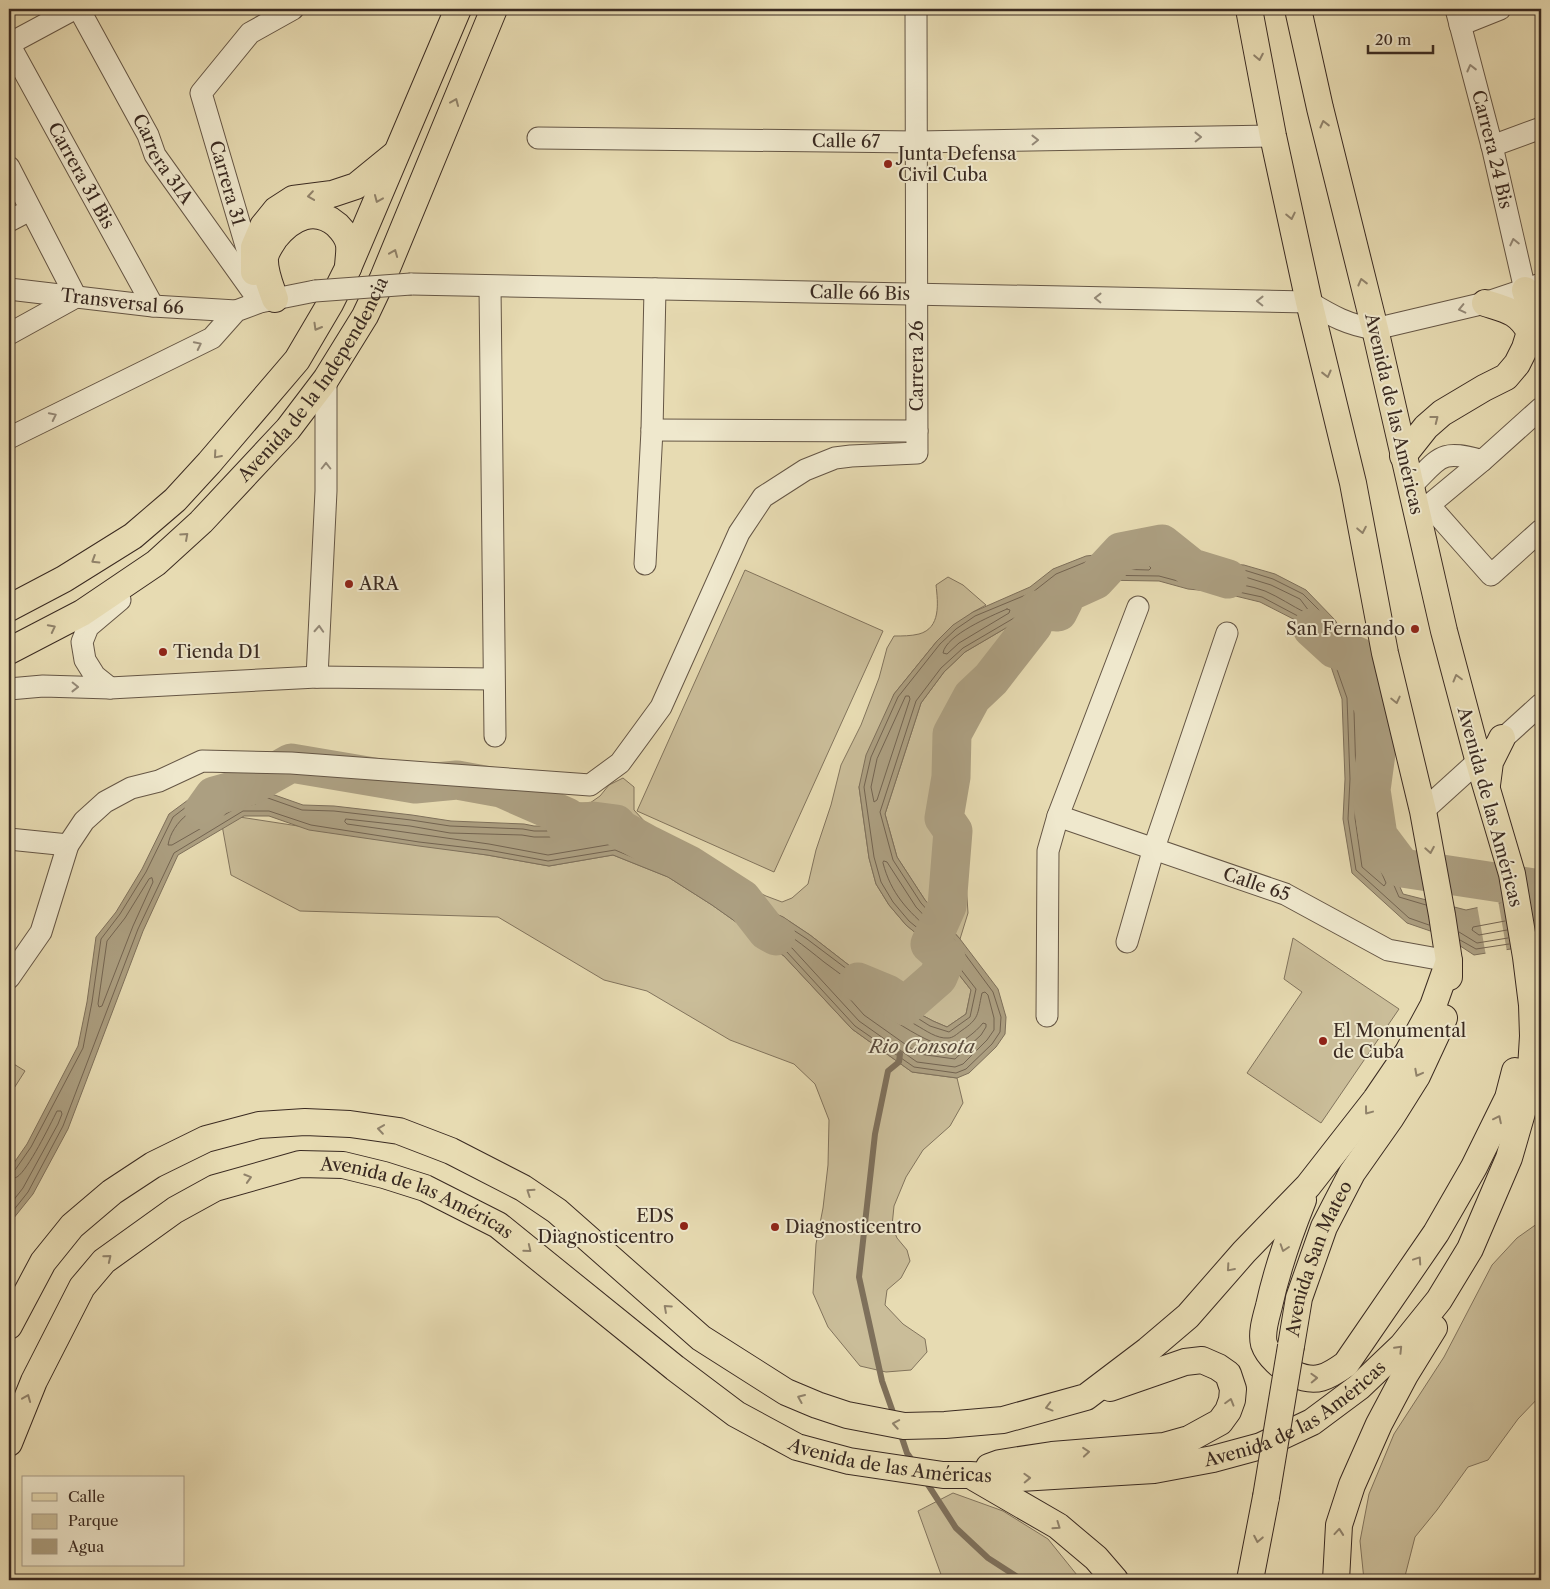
<svg xmlns="http://www.w3.org/2000/svg" width="1550" height="1589" font-family="'Libre Caslon Text',serif">
<style>
.green{fill:#cabd99;stroke:#82745d}
.water{fill:#ac9f81;stroke:#7e705b}
.pier{fill:#e7dbb2}
.lines{fill:none;stroke-linecap:round;stroke-linejoin:round}
.shore{stroke:#736451;stroke-width:1}
.stream{stroke:#7e705b;stroke-width:6}
.river{stroke:#ac9f81;stroke-width:39}
.minor-casing{stroke:#655645;stroke-width:23}
.major-casing{stroke:#3a2a21;stroke-width:28}
.minor{stroke:#efe8cd;stroke-width:21}
.major{stroke:#e7dbb2;stroke-width:26}
.minor-bridge-casing{stroke:#655645;stroke-width:23;stroke-linecap:butt}
.major-bridge-casing{stroke:#3a2a21;stroke-width:28;stroke-linecap:butt}
.minor-bridge{stroke:#efe8cd;stroke-width:21}
.major-bridge{stroke:#e7dbb2;stroke-width:26}
.oneway{stroke:#90826a}
.oneway2{stroke:#948977}
.poi-dot{fill:#8f2418;stroke:#efe8cd;stroke-width:2}
.labels{text-anchor:middle;stroke-width:4;stroke-linejoin:round;paint-order:stroke}
.street-label{font-size:18px;fill:#3a2a21;stroke:#efe8cd}
.poi-label{font-size:18px;fill:#3a2a21;stroke:#efe8cd;text-anchor:start}
.water-label{font-size:19px;font-style:italic;fill:#5c4d3e;stroke:#efe8cd}
</style>
<rect width="100%" height="100%" fill="#e7dbb2"/>
<filter id="stains"><feTurbulence type="fractalNoise" baseFrequency=".004" numOctaves="4"/><feColorMatrix values="0 0 0 0 .2 0 0 0 0 .09 0 0 0 0 .02 0 0 0 .5 -.17"/></filter>
<radialGradient id="worn" r=".72"><stop offset=".6" stop-color="#630" stop-opacity="0"/><stop offset="1" stop-color="#630" stop-opacity=".3"/></radialGradient>
<!-- green -->
<path class="green" d="M745,570L883,631L774,872L637,811Z
M948,577L963,585L986,605L973,612L937,641L894,694L859,787L869,858L876,884L889,905L906,925L946,958L971,990L966,1014L947,1027L933,1021L905,1006L859,973L810,935L783,917L742,899L689,865L620,829L593,821L566,826L561,816L565,805L578,803H590L600,796L609,785L623,778L634,787V810L658,836L670,844L688,851L727,877L766,896L782,902L792,898L808,884L816,850L831,805L841,765L861,725L879,678L887,648L894,636C902,636 911,636 919,634C941,628 938,603 936,585Z
M1062,595L1064,600L1053,623L1038,637L1007,658L991,679L968,680L952,699L941,720L935,750V780L937,800L944,818L953,831L965,867L968,913L960,939L925,900L897,857L885,814L921,703L944,672L965,652Z
M220,814L487,855L549,866L613,855L668,877L712,905L784,956L852,1029L912,1072L957,1078L963,1103L950,1126L923,1150L906,1177L894,1206L892,1226L897,1238L907,1250L910,1261L901,1278L887,1290L885,1305L903,1324L925,1339L927,1352L911,1370L886,1372L860,1366L828,1327L813,1293L816,1244L823,1208L828,1165L829,1120L815,1084L794,1064L730,1040L647,991L604,980L498,917L300,911L231,875Z
M1293,938L1399,1009L1321,1123L1247,1073L1302,992L1284,979Z
M9,1061L25,1071L9,1096Z
M1541,1221V1395L1518,1419L1488,1460L1468,1467L1437,1510L1415,1537L1404,1580H1364L1360,1541L1369,1494L1394,1434L1444,1357L1492,1265L1517,1238Z
M953,1493L1003,1511L1048,1539L1081,1580H943L918,1511Z"/>
<!-- water -->
<path class="water" d="M1121,552L1149,553L1214,563L1244,565L1275,574L1306,590L1335,620L1357,656L1363,673L1377,746L1371,790L1378,836L1403,894L1466,910L1541,894V944L1474,955L1445,936L1407,923L1352,873L1343,819L1345,779L1342,699L1324,646L1307,626L1260,602L1219,592L1188,589L1159,581L1095,580L1062,595L965,652L944,672L921,703L885,814L897,857L925,900L960,939L998,989L1006,1017L1005,1034L996,1047L969,1073L957,1078L912,1072L852,1029L784,956L712,905L668,877L613,855L549,866L487,855L419,846L309,830L269,816H244L178,855L143,931L68,1129L33,1194L9,1224V1170L27,1144L78,1046L87,1002L96,937L116,912L142,869L169,814L188,800L217,786H249L303,805L334,806L412,815L451,821L524,824L534,826H566L593,821L620,829L689,865L742,899L783,917L810,935L859,973L905,1006L933,1021L947,1027L966,1014L971,990L946,958L906,925L889,905L876,884L869,858L859,787L866,755L894,694L937,641L953,625L973,612L1030,587L1053,569L1086,556Z"/>
<!-- pier -->
<path class="pier" d="M1498,900L1507,952L1486,956L1477,905Z"/>
<g class="lines">
<!-- shore -->
<path class="shore" d="M1116,564L1148,565L1151,568L1149,570L1116,569L1114,567Z
M1176,569L1213,574L1242,576L1271,585L1300,599L1309,611L1306,613C1292,606 1279,597 1265,591C1236,580 1203,583 1174,573L1173,570Z
M1007,609L1010,610L1009,613L959,643L947,654L943,653C946,635 991,616 1007,609Z
M1343,660L1346,661L1353,683L1352,685L1348,683L1341,663Z
M906,696H909L910,699L877,800L874,802L871,787L877,759Z
M1356,708L1359,710L1365,746L1361,775L1359,777L1356,775L1354,711Z
M1358,796L1361,798L1367,839L1386,883L1384,886L1362,867L1355,818L1356,798Z
M247,797L256,800V804L238,807L172,845H168C172,821 197,804 219,798C227,796 238,797 247,797Z
M346,819L410,826L450,833L522,835L534,837H566L592,833L614,839L615,841L613,844L548,855L489,844L347,824L345,822Z
M884,861L887,862L916,907L935,927L934,931H931C908,911 891,894 883,863Z
M152,878L153,882L133,926L102,1006L99,1007L98,1004L107,941L125,918L149,879Z
M761,920C785,930 804,946 824,962C854,984 884,1007 916,1025C925,1030 937,1039 948,1038C953,1038 957,1034 961,1031C980,1018 977,1015 982,993L985,992L988,995L994,1018V1030L987,1040L963,1064L955,1067L917,1062L859,1021L792,948L758,924V921Z
M1505,921L1473,927L1472,930L1479,935L1507,930
M1459,932L1477,943L1508,938
M1460,940L1476,949L1509,944
M841,986H844C864,1000 925,1046 948,1046C960,1045 976,1032 983,1023L986,1024V1027L981,1035L955,1059L919,1054L864,1015L841,989Z
M9,1172L15,1170L31,1147L83,1048L92,1002L101,939L120,914L146,872L173,817L190,804L218,791H248L302,810L334,811L411,820L450,826L523,829L534,831H566L593,826L618,833L686,869L739,904L781,922L807,939L884,997L930,1026L949,1032L970,1017L976,989L949,954L909,921L893,902L881,882L874,857L864,787L871,757L898,697L940,644L956,629L975,616L1033,592L1056,574L1088,561L1121,557L1148,558L1213,568L1244,570L1273,579L1303,594L1331,622L1352,659L1358,674L1372,746L1366,790L1373,837L1399,897L1426,905
M9,1179C12,1178 13,1179 17,1177C28,1170 50,1125 57,1111H61L62,1114L58,1124L23,1188L9,1206
M9,1216L28,1192L63,1126L138,929L174,853L243,811H269L311,825L419,842L488,850L548,861L615,850L671,873L715,901L787,952L855,1026L914,1067L956,1073L966,1069L992,1044L1000,1032L1001,1017L993,992L956,942L921,903L893,860L880,812L916,701L941,668L963,648L1060,591L1094,575L1159,576L1189,584L1220,588L1262,597L1311,623L1328,644L1347,698L1350,779L1348,819L1356,870L1409,918L1429,925"/>
<!-- stream -->
<path class="stream" d="M895,1418L882,1381L859,1277L875,1134L888,1071L899,1062L900,1054
M900,1432L907,1453L914,1463
M925,1480L956,1528L988,1558L1022,1580"/>
<!-- river -->
<path class="river" d="M1312,628L1335,649L1357,656L1375,712L1377,746L1371,790L1378,836L1402,868L1541,889
M204,810L214,796L250,786L291,763L415,784L457,780L501,788L567,817L566,826L593,821L616,824L620,829L649,845L689,865L742,899L767,931L776,936
M858,982L887,994L905,1006L938,977L946,958L930,944L947,906L953,831L944,818L951,777L952,734L972,697L991,679L1033,625L1037,610L1058,612L1064,600L1062,595L1095,580L1121,552L1162,544L1192,568L1228,579"/>
<defs>
<g id="minor">
<path id="s1" d="M74,9L9,44L153,306"/>
<path id="s2" d="M79,9L148,135L155,155L260,302"/>
<path id="s3" d="M1456,9L1492,146L1525,290"/>
<path d="M1460,25L1500,9"/>
<path id="s4" d="M538,138L917,142L1273,136"/>
<path d="M1492,146L1541,128"/>
<path d="M9,167L76,297"/>
<path d="M9,221L30,210"/>
<path d="M252,266L201,93L250,33L293,9"/>
<path id="s5" d="M411,284L1309,302C1332,316 1348,325 1375,329L1485,303L1541,284"/>
<path d="M490,287L495,736"/>
<path id="s6" d="M9,289L153,306L236,311"/>
<path d="M9,334L76,297"/>
<path d="M652,430L917,431"/>
<path d="M9,438L212,338L236,311L260,302L315,291"/>
<path d="M1482,461L1429,505L1491,575L1541,530"/>
<path d="M1411,486C1440,458 1440,448 1482,461L1541,408"/>
<path d="M645,564L652,430L655,289"/>
<path d="M317,677L326,491V379"/>
<path d="M110,688L95,676L85,660L82,642L88,627L120,600"/>
<path d="M9,689L43,686L110,688L317,677L493,679"/>
<path d="M1423,811L1541,704"/>
<path id="s7" d="M1058,816L1285,894L1388,950L1449,961"/>
<path d="M9,839L68,845"/>
<path d="M1127,942L1154,848L1227,633"/>
<path d="M9,978L41,932L68,845L84,821L105,802L131,788L159,781L202,761L291,763L590,785L620,763L661,707L739,533L763,497L805,470L835,458L851,456L917,453L916,9"/>
<path d="M1047,1016L1048,851L1058,816L1138,607"/>
</g>
<g id="major">
<path d="M1249,9L1273,136L1309,302L1353,483L1385,653L1423,811L1442,915L1449,961V977"/>
<path d="M254,272V247L263,226L276,210L293,199L332,194L356,186L394,155"/>
<path d="M275,299C271,287 264,272 265,258C266,251 271,244 275,238C292,217 315,206 337,225C342,230 348,238 349,245C350,252 348,260 348,268"/>
<path d="M1485,303C1507,310 1518,311 1530,332"/>
<path d="M1403,456L1426,427L1442,413L1484,388L1506,377L1517,364L1525,348L1530,332L1532,314L1525,290"/>
<path d="M9,608L64,579L133,536L175,500L209,463L297,360L330,304L348,268L458,9"/>
<path id="s8" d="M9,651L82,613L156,563L201,522L288,429L326,379L365,316L383,278L494,9"/>
<path d="M1487,785L1490,762L1502,738"/>
<path d="M1303,1200C1289,1235 1277,1269 1269,1306C1266,1317 1261,1333 1264,1344C1268,1356 1283,1369 1294,1374C1316,1384 1328,1377 1346,1364L1436,1233L1474,1167L1508,1098L1515,1071"/>
<path d="M9,1326L43,1262L72,1226L112,1192L153,1165L206,1139L259,1125L305,1122L350,1124L399,1131L451,1151L523,1188L557,1211L701,1338L786,1392L817,1405L847,1415L904,1426L945,1425L1003,1420L1086,1397L1148,1350L1188,1316L1244,1252L1308,1186L1376,1099L1408,1052L1433,1006L1449,961"/>
<path id="s9" d="M1291,1346L1299,1298L1324,1227L1352,1173L1390,1119L1417,1076L1444,1018"/>
<path id="s10" d="M9,1443L34,1381L82,1287L104,1261L175,1210L215,1188L300,1164L343,1165L384,1175L425,1188L498,1225L675,1368L736,1414L797,1447L849,1461L943,1475H970L1020,1478L1154,1470L1213,1459L1261,1446L1312,1422L1359,1387L1402,1346L1439,1300L1470,1249L1509,1158L1530,1085L1533,1036L1532,1005L1526,957L1512,874L1478,759L1444,631L1375,329L1320,108L1298,9"/>
<path d="M989,1467L1000,1463L1052,1455L1164,1446L1189,1439L1220,1422L1228,1411L1232,1400L1233,1389L1228,1374L1218,1367L1202,1360L1185,1362L1110,1388"/>
<path d="M975,1478L1058,1526L1096,1558L1115,1580"/>
<path d="M1250,1580L1266,1497"/>
<path d="M1336,1580L1339,1525L1352,1485L1379,1424L1405,1375L1434,1328"/>
</g>
</defs>
<!-- minor casing -->
<use href="#minor" class="minor-casing"/>
<!-- major casing -->
<use href="#major" class="major-casing"/>
<!-- minor -->
<use href="#minor" class="minor"/>
<!-- major -->
<use href="#major" class="major"/>
<defs>
<path id="minor-bridge" d="M315,291L411,284"/>
<path id="major-bridge" d="M1266,1497L1291,1346"/>
</defs>
<!-- minor-bridge casing -->
<use href="#minor-bridge" class="minor-bridge-casing"/>
<!-- major-bridge casing -->
<use href="#major-bridge" class="major-bridge-casing"/>
<!-- minor-bridge -->
<use href="#minor-bridge" class="minor-bridge"/>
<!-- major-bridge -->
<use href="#major-bridge" class="major-bridge"/>
</g>
<!-- one-way arrows -->
<defs><path id="oneway-chevron" d="M-2-3.5L2.5 0L-2 3.5" fill="none" stroke-width="1.6" stroke-linecap="round" stroke-linejoin="round" transform="scale(1.25)"/></defs>
<g class="oneway">
<use href="#oneway-chevron" transform="translate(1259 57) rotate(79)"/>
<use href="#oneway-chevron" transform="translate(455 102) rotate(-67)"/>
<use href="#oneway-chevron" transform="translate(1324 124) rotate(-104)"/>
<use href="#oneway-chevron" transform="translate(311 196) rotate(172)"/>
<use href="#oneway-chevron" transform="translate(378 199) rotate(113)"/>
<use href="#oneway-chevron" transform="translate(1291 216) rotate(78)"/>
<use href="#oneway-chevron" transform="translate(394 253) rotate(-68)"/>
<use href="#oneway-chevron" transform="translate(1362 282) rotate(-104)"/>
<use href="#oneway-chevron" transform="translate(317 327) rotate(120)"/>
<use href="#oneway-chevron" transform="translate(1327 374) rotate(76)"/>
<use href="#oneway-chevron" transform="translate(1435 419) rotate(-38)"/>
<use href="#oneway-chevron" transform="translate(217 455) rotate(131)"/>
<use href="#oneway-chevron" transform="translate(1362 530) rotate(79)"/>
<use href="#oneway-chevron" transform="translate(185 536) rotate(-42)"/>
<use href="#oneway-chevron" transform="translate(95 560) rotate(148)"/>
<use href="#oneway-chevron" transform="translate(52 628) rotate(-27)"/>
<use href="#oneway-chevron" transform="translate(1457 678) rotate(-105)"/>
<use href="#oneway-chevron" transform="translate(1396 700) rotate(77)"/>
<use href="#oneway-chevron" transform="translate(1430 850) rotate(80)"/>
<use href="#oneway-chevron" transform="translate(1418 1073) rotate(118)"/>
<use href="#oneway-chevron" transform="translate(1368 1111) rotate(127)"/>
<use href="#oneway-chevron" transform="translate(1498 1119) rotate(-64)"/>
<use href="#oneway-chevron" transform="translate(381 1129) rotate(-172)"/>
<use href="#oneway-chevron" transform="translate(248 1178) rotate(-17)"/>
<use href="#oneway-chevron" transform="translate(530 1192) rotate(-146)"/>
<use href="#oneway-chevron" transform="translate(1284 1248) rotate(108)"/>
<use href="#oneway-chevron" transform="translate(528 1249) rotate(39)"/>
<use href="#oneway-chevron" transform="translate(108 1258) rotate(-39)"/>
<use href="#oneway-chevron" transform="translate(1418 1260) rotate(-56)"/>
<use href="#oneway-chevron" transform="translate(1230 1268) rotate(131)"/>
<use href="#oneway-chevron" transform="translate(667 1308) rotate(-138)"/>
<use href="#oneway-chevron" transform="translate(1399 1349) rotate(-46)"/>
<use href="#oneway-chevron" transform="translate(1314 1378) rotate(-2)"/>
<use href="#oneway-chevron" transform="translate(27 1398) rotate(-68)"/>
<use href="#oneway-chevron" transform="translate(801 1398) rotate(-157)"/>
<use href="#oneway-chevron" transform="translate(1230 1402) rotate(-74)"/>
<use href="#oneway-chevron" transform="translate(1049 1407) rotate(165)"/>
<use href="#oneway-chevron" transform="translate(896 1424) rotate(-170)"/>
<use href="#oneway-chevron" transform="translate(1086 1452) rotate(-5)"/>
<use href="#oneway-chevron" transform="translate(1027 1478) rotate(-2)"/>
<use href="#oneway-chevron" transform="translate(1057 1526) rotate(35)"/>
<use href="#oneway-chevron" transform="translate(1339 1532) rotate(-85)"/>
<use href="#oneway-chevron" transform="translate(1258 1539) rotate(101)"/>
</g>
<g class="oneway2">
<use href="#oneway-chevron" transform="translate(1471 68) rotate(-104)"/>
<use href="#oneway-chevron" transform="translate(1198 137) rotate(-1)"/>
<use href="#oneway-chevron" transform="translate(1035 140) rotate(-1)"/>
<use href="#oneway-chevron" transform="translate(1514 242) rotate(-103)"/>
<use href="#oneway-chevron" transform="translate(1098 298) rotate(-179)"/>
<use href="#oneway-chevron" transform="translate(1260 301) rotate(-179)"/>
<use href="#oneway-chevron" transform="translate(1462 309) rotate(167)"/>
<use href="#oneway-chevron" transform="translate(198 345) rotate(-26)"/>
<use href="#oneway-chevron" transform="translate(53 416) rotate(-26)"/>
<use href="#oneway-chevron" transform="translate(326 466) rotate(-90)"/>
<use href="#oneway-chevron" transform="translate(319 629) rotate(-87)"/>
<use href="#oneway-chevron" transform="translate(75 687) rotate(1)"/>
</g>
<!-- markers -->
<g class="poi-dot">
<circle cx="888" cy="164" r="5"/>
<circle cx="349" cy="584" r="5"/>
<circle cx="1415" cy="629" r="5"/>
<circle cx="163" cy="652" r="5"/>
<circle cx="1323" cy="1041" r="5"/>
<circle cx="684" cy="1226" r="5"/>
<circle cx="775" cy="1227" r="5"/>
</g>
<g class="labels">
<!-- street labels -->
<g class="street-label">
<text dy="6" stroke="none"><textPath href="#s4" startOffset="308">Calle 67</textPath></text>
<text dy="6" stroke="none"><textPath href="#s3" startOffset="145">Carrera 24 Bis</textPath></text>
<text dy="6" stroke="none"><textPath href="#s2" startOffset="172">Carrera 31A</textPath></text>
<text dy="6" stroke="none"><textPath href="#s1" startOffset="224">Carrera 31 Bis</textPath></text>
<text transform="translate(227 183) rotate(74)" y="6">Carrera 31</text>
<text dy="6" stroke="none"><textPath href="#s5" startOffset="449">Calle 66 Bis</textPath></text>
<text dy="6" stroke="none"><textPath href="#s6" startOffset="114">Transversal 66</textPath></text>
<text transform="translate(917 366) rotate(-90)" y="6">Carrera 26</text>
<text dy="6" stroke="none"><textPath href="#s8" startOffset="415">Avenida de la Independencia</textPath></text>
<text transform="translate(1394 414) rotate(77)" y="6">Avenida de las Américas</text>
<text transform="translate(1490 807) rotate(75)" y="6">Avenida de las Américas</text>
<text dy="6" stroke="none"><textPath href="#s7" startOffset="210">Calle 65</textPath></text>
<text dy="6" stroke="none"><textPath href="#s10" startOffset="551">Avenida de las Américas</textPath></text>
<text dy="6" stroke="none"><textPath href="#s9" startOffset="92">Avenida San Mateo</textPath></text>
<text dy="6" stroke="none"><textPath href="#s10" startOffset="1526">Avenida de las Américas</textPath></text>
<text dy="6" stroke="none"><textPath href="#s10" startOffset="1106">Avenida de las Américas</textPath></text>
</g>
<!-- poi labels -->
<g class="poi-label">
<text x="898" y="160">Junta Defensa<tspan x="898" dy="21">Civil Cuba</tspan></text>
<text x="359" y="590">ARA</text>
<text x="1405" y="635" text-anchor="end">San Fernando</text>
<text x="173" y="658">Tienda D1</text>
<text x="1333" y="1037">El Monumental<tspan x="1333" dy="21">de Cuba</tspan></text>
<text x="674" y="1222" text-anchor="end">EDS<tspan x="674" dy="21">Diagnosticentro</tspan></text>
<text x="785" y="1233">Diagnosticentro</text>
</g>
<!-- water labels -->
<g class="water-label">
<text x="922" y="1053">Rio Consota</text>
</g>
</g>
<!-- margin -->
<rect width="1550" height="1589" fill="none" stroke="#e7dbb2" stroke-width="30"/>
<rect x="10" y="10" width="1530" height="1569" fill="none" stroke="#3a2a21" stroke-width="2.5"/>
<rect x="15" y="15" width="1520" height="1559" fill="none" stroke="#3a2a21"/>
<!-- legend -->
<rect x="22" y="1476" width="162" height="90" fill="#efe8cd" stroke="#a79c88"/>
<rect x="32" y="1493" width="25" height="8" fill="#e7dbb2" stroke="#a79c88"/>
<text x="68" y="1502" font-size="15" fill="#3a2a21">Calle</text>
<rect x="32" y="1514" width="25" height="15" fill="#cabd99" stroke="#a79c88"/>
<text x="68" y="1526" font-size="15" fill="#3a2a21">Parque</text>
<rect x="32" y="1539" width="25" height="15" fill="#ac9f81" stroke="#a79c88"/>
<text x="68" y="1552" font-size="15" fill="#3a2a21">Agua</text>
<!-- scale -->
<path d="M1368 45v8h65v-8" fill="none" stroke="#3a2a21" stroke-width="2.5"/>
<text x="1375" y="45" font-size="15" fill="#3a2a21" stroke="#efe8cd" stroke-width="4" paint-order="stroke">20 m</text>
<rect width="100%" height="100%" filter="url(#stains)"/>
<rect width="100%" height="100%" fill="url(#worn)"/>
</svg>
